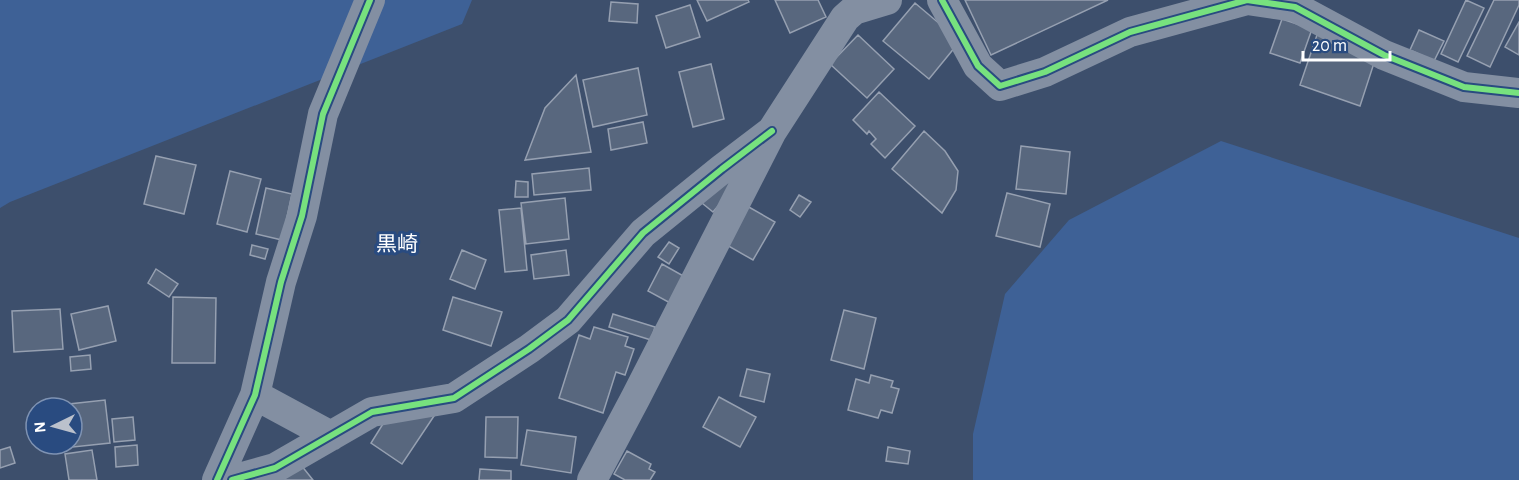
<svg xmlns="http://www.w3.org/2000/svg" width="1519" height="480" font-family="'Alegreya Sans','Noto Sans JP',sans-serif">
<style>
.green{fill:#3e6196}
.building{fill:#58677e;stroke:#96a0b1;stroke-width:1.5}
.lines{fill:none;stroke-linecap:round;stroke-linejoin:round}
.street{stroke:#838fa2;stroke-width:30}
.cycleway-casing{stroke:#294b80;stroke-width:10}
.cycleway{stroke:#77e17e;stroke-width:6}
.labels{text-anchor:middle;stroke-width:6;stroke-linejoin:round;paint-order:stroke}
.quarter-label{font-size:21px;fill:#fff;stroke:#294b80}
</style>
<rect width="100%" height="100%" fill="#3d4f6c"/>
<!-- green -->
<path class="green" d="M0,0H472L462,24L10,202L0,208Z
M1221,141L1519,238V480H973V434L1005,294L1069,220Z"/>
<!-- building -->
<path class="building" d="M697,0H748L749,2L707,21Z
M775,0H818L826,17L790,33Z
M965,0H1108L991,55Z
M1466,0L1484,8L1458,62L1441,54Z
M1494,0H1519V5L1490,67L1467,56Z
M611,2L638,4L637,23L609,21Z
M915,3L960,41L929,79L883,41Z
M690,5L700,37L666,48L656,16Z
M1282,19L1312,29L1300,63L1270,53Z
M1519,22V55L1505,47Z
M1419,30L1444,41L1434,61L1410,50Z
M1318,32L1375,60L1360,106L1300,85Z
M858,35L894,69L867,98L830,64Z
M711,64L724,119L693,127L679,72Z
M638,68L647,115L593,127L583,80Z
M576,75L591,152L525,160L545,108Z
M879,92L915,126L885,158L871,144L876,139L869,131L867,134L853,120Z
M643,122L647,143L611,150L608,129Z
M924,131L945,151L958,171L956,190L942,213L892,169Z
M1021,146L1070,152L1066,194L1016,189Z
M156,156L196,165L184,214L144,204Z
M589,168L591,190L534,195L532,174Z
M230,171L261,179L247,232L217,224Z
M719,173L735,186L713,212L697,199Z
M516,181L528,182V197H515Z
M266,188L292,194L282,240L256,234Z
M1007,193L1050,204L1040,247L996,236Z
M799,195L811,202L800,217L790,210Z
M565,198L569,239L526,244L521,203Z
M747,206L775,222L753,260L725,244Z
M521,208L527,270L505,272L499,210Z
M669,242L679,248L669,264L658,257Z
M252,245L268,249L265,259L250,255Z
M462,250L486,260L475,289L450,279Z
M566,250L569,275L534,279L531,255Z
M662,264L687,278L672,304L648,291Z
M156,269L178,284L169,297L148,283Z
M173,297L216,298L215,363H172Z
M453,297L502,312L491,346L443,330Z
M108,306L116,341L79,350L71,314Z
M60,309L63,349L14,352L12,311Z
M844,310L876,318L864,369L831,360Z
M613,314L655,327L651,340L609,327Z
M594,327L628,337L625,346L634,349L625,375L616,372L603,413L559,398L579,335L590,339Z
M90,355L91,369L71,371L70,357Z
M747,369L770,374L764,402L740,396Z
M871,375L893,381L891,387L899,389L892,413L881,410L878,418L848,410L856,379L869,383Z
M719,397L756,417L740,447L703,427Z
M105,400L110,443L73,447L72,408H69V404Z
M438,410L402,464L371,443L386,419Z
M133,417L135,440L114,442L112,419Z
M486,417H518L517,458L485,457Z
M527,430L576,437L571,473L521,465Z
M137,445L138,465L116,467L115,447Z
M10,447L15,463L0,468V450Z
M888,447L910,451L908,464L886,461Z
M92,450L97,480H69L65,454Z
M627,451L651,464L649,469L655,472L650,480H625L614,474Z
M301,465L313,480H283Z
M480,469L511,471V480H479Z"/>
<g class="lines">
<!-- street -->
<path class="street" d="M942,0L978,66L1000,86L1045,72L1130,32L1247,0L1295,7L1384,55L1464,87L1519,93
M255,395L331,436
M217,480L255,395L281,282L302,216L323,114L370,0
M232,480L275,468L372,412L454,398L529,349L568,320L643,233L722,169L772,131
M592,480L636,397L772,131L845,18L854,10L887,0"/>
<defs>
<path id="cycleway" d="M942,0L978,66L1000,86L1045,72L1130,32L1247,0L1295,7L1384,55L1464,87L1519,93
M217,480L255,395L281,282L302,216L323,114L370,0
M232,480L275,468L372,412L454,398L529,349L568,320L643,233L722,169L772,131"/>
</defs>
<!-- cycleway casing -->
<use href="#cycleway" class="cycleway-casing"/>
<!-- cycleway -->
<use href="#cycleway" class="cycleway"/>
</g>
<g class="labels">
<!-- quarter labels -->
<g class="quarter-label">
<text x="397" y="251">黒崎</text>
</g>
</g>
<!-- north arrow -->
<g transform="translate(54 426) rotate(265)"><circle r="28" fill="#294b80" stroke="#7f93b3" stroke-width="1.5"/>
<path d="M0-4.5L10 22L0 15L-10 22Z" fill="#bbc1cc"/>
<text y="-9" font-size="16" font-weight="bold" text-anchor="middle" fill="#ffffff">N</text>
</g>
<!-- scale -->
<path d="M1303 51v9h87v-9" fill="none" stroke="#ffffff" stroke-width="3"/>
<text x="1312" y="51" font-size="18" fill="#ffffff" stroke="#294b80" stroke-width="4.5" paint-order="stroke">20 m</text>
</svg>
